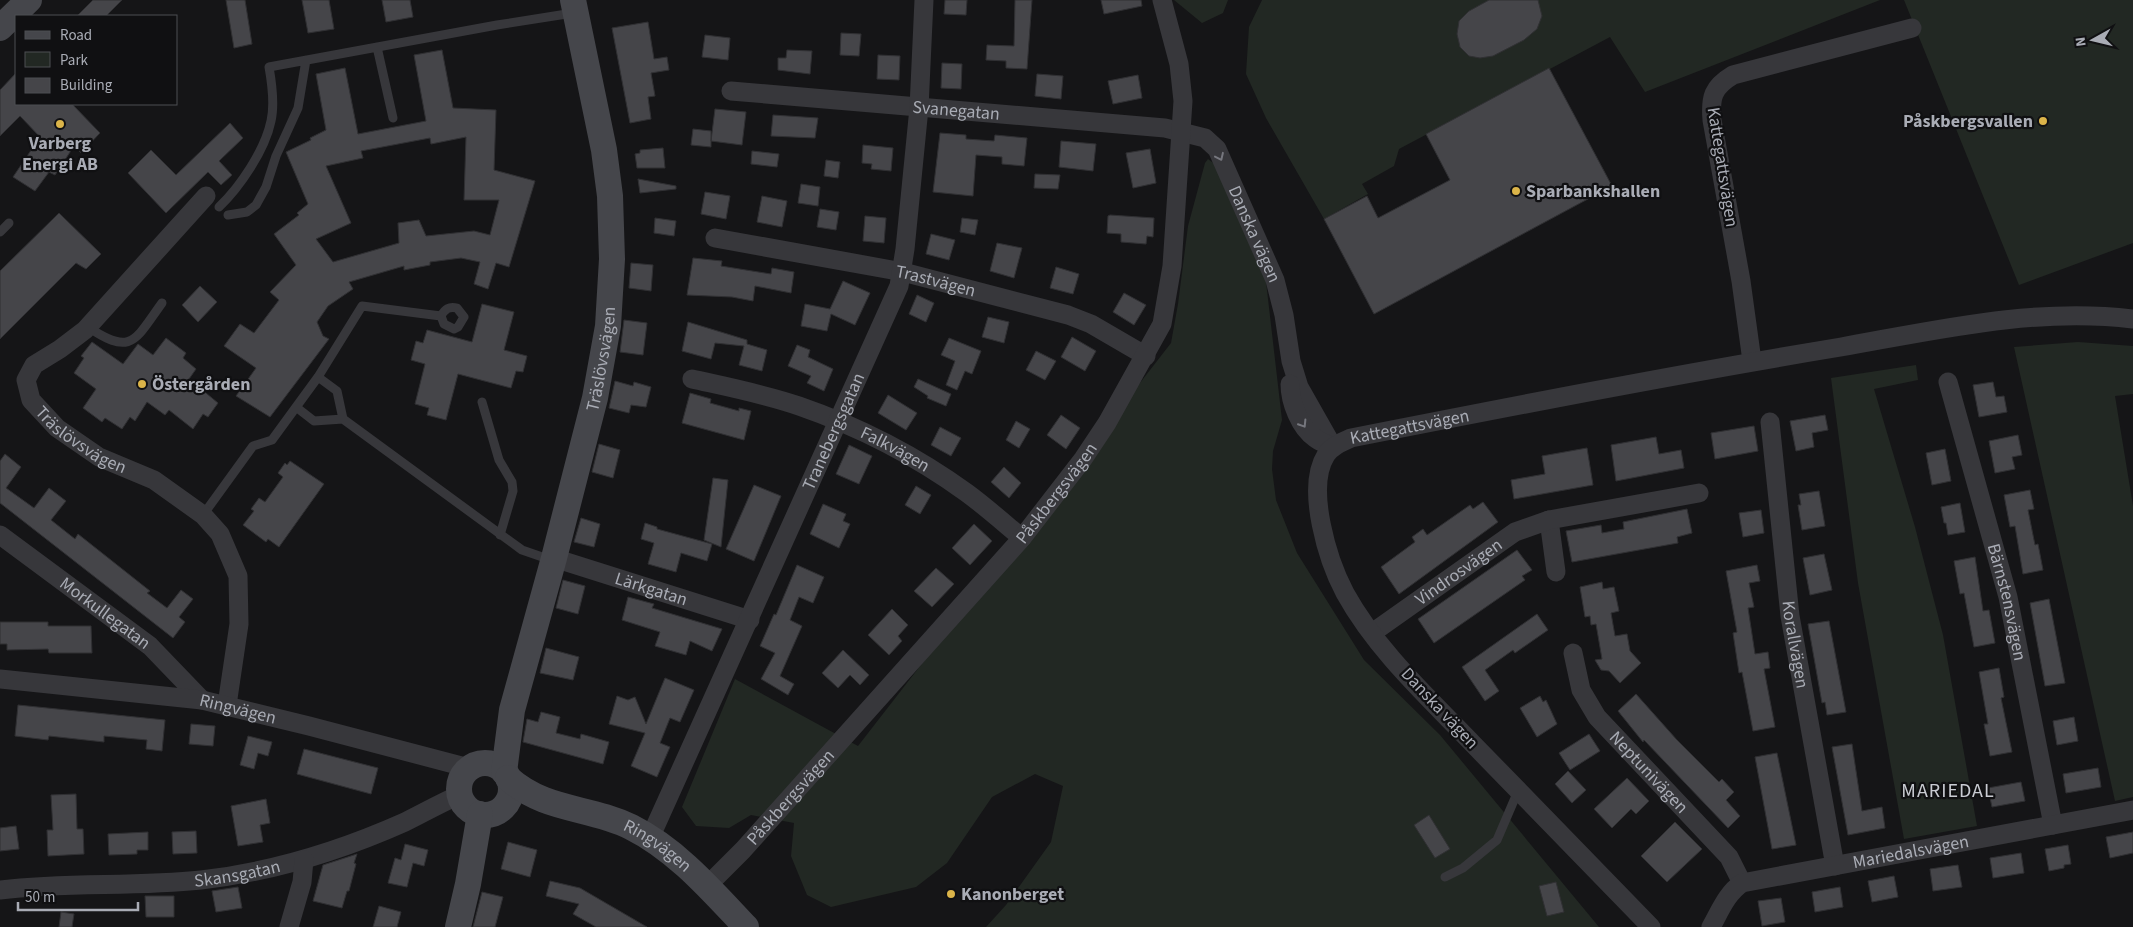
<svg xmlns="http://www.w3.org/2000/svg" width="2133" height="927" font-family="'Source Sans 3',sans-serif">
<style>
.green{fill:#222823}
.building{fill:#454549;stroke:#303033;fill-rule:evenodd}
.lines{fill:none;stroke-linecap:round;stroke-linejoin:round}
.lane{stroke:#37373b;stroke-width:9}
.street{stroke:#37373b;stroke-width:19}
.secondary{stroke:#45464b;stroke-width:26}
.oneway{stroke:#76777e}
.poi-dot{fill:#dbb449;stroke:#101012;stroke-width:2}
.labels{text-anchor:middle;stroke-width:4.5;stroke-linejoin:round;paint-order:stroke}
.street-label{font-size:18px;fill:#a9acb5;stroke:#101012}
.poi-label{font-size:18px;font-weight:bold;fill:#a9acb5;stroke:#101012;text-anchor:start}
.quarter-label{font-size:20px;letter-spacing:1px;fill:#c9cbd2;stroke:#101012}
</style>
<rect width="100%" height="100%" fill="#151517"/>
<!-- green -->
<path class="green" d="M1174,0H1228L1223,13L1202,23Z
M1262,0H1880L1645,92L1610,37L1399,149L1394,166L1362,184L1368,194L1324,219L1266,118L1246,74L1249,27Z
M1904,0H2133V243L2019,285Z
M1208,159L1216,165L1265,273L1282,420L1273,451L1272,469L1276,500L1297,553L1364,660L1440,735L1599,927H986L1006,905L1051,842L1063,786L1035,774L992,797L947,863L916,887L831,907L807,895L791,856L794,823L751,815L729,828L696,826L682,807L735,679L858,746L1171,343L1178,304L1188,226L1205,163Z
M2078,342L2133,346V394L2115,396L2133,506V797L2115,801L2014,347Z
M1916,365L1918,380L1874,389L1915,527L1943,635L1977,826L1904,839L1858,583L1831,378Z"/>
<!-- building -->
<path class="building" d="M93,0H122L106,16H77Z
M226,0H245L252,44L234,48Z
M302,0H329L334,29L308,33Z
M382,0H410L413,17L386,22Z
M945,0H967L966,15L944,14Z
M1015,0H1032L1027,69L1006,68V61L986,60L987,45L1014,46Z
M1101,0H1141L1142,6L1104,14Z
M1489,0H1538L1542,16L1537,29L1524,40L1493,56L1480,58L1469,56L1460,47L1457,34L1459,21L1469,11Z
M648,22L654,59L667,57L669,70L651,73L655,96L648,97L651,119L630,123L612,28Z
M841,33L861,34L859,56L840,55Z
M705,35L730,38L728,60L702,57Z
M442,50L453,108L496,110L494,170L535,181L509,267L496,263L488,289L474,284L480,262L461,258L430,262V265L404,270V266L349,282L353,289L328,306L317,322L323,336L329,339L270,417L236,396L256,368L224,346L240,324L254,333L279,300L270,292L296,265L274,234L299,215L297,213L308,204L286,152L311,140L310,138L326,130L316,74L345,68L358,134L426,121L414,55ZM466,137L464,200H499L490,235L474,231L426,236L419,220L398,223L399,243L333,262L316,239L351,223L326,166L363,158L361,151L430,138L431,144Z
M787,50L812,51L810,74L778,70V58H786Z
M878,55L900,56L899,80L877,79Z
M942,63L962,64L961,89L941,88Z
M1549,68L1612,186L1374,314L1324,219L1367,196L1378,218L1450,180L1426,134Z
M16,73V104H72L100,133L81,153L74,146L55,175L49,172L35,191L13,177L40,137L20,116L0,136V90Z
M1037,74L1063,76L1061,99L1035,96Z
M1138,75L1142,98L1113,104L1108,81Z
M715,109L746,112L742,145L711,141Z
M773,115L818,118L815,138L771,136Z
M230,123L243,138L219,161L232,175L221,185L208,172L166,213L128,173L151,150L176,175Z
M693,129L711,131V147L691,145Z
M940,133L966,135V139L994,141L995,135L1027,138L1024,166L1002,164V157L976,155L973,196L933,192Z
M1061,141L1096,144L1093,171L1059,167Z
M863,145L893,148L891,171L871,169L872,164L862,163Z
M663,148L665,168H637L635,154L640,153V150Z
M1150,149L1156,183L1133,188L1126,153Z
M752,151L779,154L777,167L751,164Z
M826,160L840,162L838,178L824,176Z
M1035,174L1060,175L1058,189L1034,188Z
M638,179L676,186V189L640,193Z
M801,184L820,187L818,206L798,203Z
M705,192L730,196L726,219L701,214Z
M762,196L787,201L782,227L757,222Z
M820,209L839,212L836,230L817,227Z
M59,213L101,254L86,269L76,263L0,339V271Z
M1110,215L1154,218L1153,237L1147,236L1146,244L1121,242V234L1107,233L1108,216Z
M865,216L886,218L884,243L863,241Z
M655,218L676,221L674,236L654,233Z
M962,218L978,220L975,235L960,232Z
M931,234L955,240L949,260L926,254Z
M997,243L1022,248L1014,278L990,271Z
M693,258L722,261L721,266L771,274L772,268L794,272L791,293L755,286L753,301L732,297L687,295Z
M631,263L653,265L651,291L629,288Z
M1056,267L1079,274L1073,294L1050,288Z
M843,281L870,293L855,325L831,314L827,331L801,326L805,304L830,309Z
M200,286L217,302L198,322L182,305Z
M1124,293L1146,305L1134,325L1113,312Z
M917,295L934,303L926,322L909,314Z
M482,304L514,312L504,350L527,356L523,372L516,371L511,388L458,374L446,420L427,415L429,408L415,404L425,364L411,360L416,341L423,343L427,330L472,342Z
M988,317L1009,322L1004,343L982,337Z
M624,320L647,323L643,355L620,352Z
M688,322L747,340V344L767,350L762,371L739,365L744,346L715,343L711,359L682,351Z
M1072,337L1096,351L1085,371L1061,357Z
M166,338L186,353L183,358L196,369L189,379L218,403L208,417L203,414L193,429L169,410L165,415L147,402L135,421L130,417L122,429L105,418L102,422L83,408L96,389L74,373L84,358L81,356L92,342L123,364L138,344L153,355Z
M949,338L981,351L972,374L965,371L957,390L946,385L955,361L941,355Z
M797,345L810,350L808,357L833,369L824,391L807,383L811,376L788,366Z
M1036,351L1056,361L1045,380L1026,370Z
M918,379L951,394L946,406L927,398L928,396L914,387Z
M615,381L633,386L634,382L651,387L646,407L631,405L629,413L609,408Z
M1993,382L1996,397L2004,396L2007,412L1979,417L1973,385Z
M690,393L711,399L710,403L739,411V408L751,411L744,440L682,423Z
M888,395L917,413L906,430L878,413Z
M1061,415L1080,428L1066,449L1047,435Z
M1825,415L1828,430L1812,433L1814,447L1796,451L1790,421Z
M1016,421L1030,429L1019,448L1006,440Z
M1754,426L1758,451L1715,459L1711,433Z
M940,427L961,438L951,456L931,445Z
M2018,435L2022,455L2012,457L2015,469L1995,473L1989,441Z
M1656,437L1659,454L1681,450L1684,468L1616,481L1611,445Z
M599,444L620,450L613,478L592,472Z
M849,445L872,456L859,484L836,474Z
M1587,448L1593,485L1514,499L1511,480L1545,474L1542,456Z
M1945,449L1951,481L1932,485L1926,453Z
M5,454L21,467L6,488L34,508L49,488L66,501L51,520L75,539L78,534L150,591L147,593L167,608L181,590L193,599L179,617L185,622L173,638L0,503V461Z
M290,461L324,484L279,547L268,539L266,542L243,525L254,511L251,509L259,498L265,502L283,477L278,473L285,463L287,465Z
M1004,467L1021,483L1009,498L991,482Z
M713,478L728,480L721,547L704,540Z
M754,485L781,496L754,561L726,549Z
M916,486L931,495L920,514L905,505Z
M2030,490L2034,509L2028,510L2035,545L2038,544L2043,570L2023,574L2015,526L2010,527L2004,495Z
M1819,491L1825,526L1802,530L1798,505H1801L1799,494Z
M1483,502L1498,522L1399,594L1381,567L1415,542L1412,537L1423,529L1427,535L1470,505L1473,509Z
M1960,503L1965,532L1948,535L1946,523H1944L1941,507Z
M823,504L846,514L843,521L850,524L839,548L810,534Z
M1687,509L1692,533L1677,537L1678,543L1572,562L1566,531L1601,525L1602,533L1624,529L1623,522Z
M1761,510L1764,533L1743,537L1739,513Z
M581,518L600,524L594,547L574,542Z
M645,523L657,527V529L712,544L707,561L681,553L676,572L648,564L654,543L641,539Z
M974,524L992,541L970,565L952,548Z
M1517,550L1532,570L1522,576L1525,580L1434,643L1418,619Z
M1824,554L1832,590L1810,595L1803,558Z
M1975,557L1983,611L1989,610L1995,643L1974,647L1964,593L1960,594L1954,561Z
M797,565L824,577L813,603L799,597L790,620L802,626L780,676L794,684L788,695L761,679L775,653L760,646L774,614L776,615Z
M1757,565L1760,581L1749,583L1754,607L1748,608L1755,654L1768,652L1770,668L1764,669L1775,727L1753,731L1742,672L1739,673L1733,633L1737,632L1726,571Z
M936,568L954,584L932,607L914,591Z
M563,580L585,586L578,614L556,608Z
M1602,582L1603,589L1614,587L1619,611L1611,613L1615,636L1627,634L1630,651L1641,663L1620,683L1609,671L1601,670L1595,660L1602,659L1596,624L1591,625L1590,616L1585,617L1580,587Z
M628,597L654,604L652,608L722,629L712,651L690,641L686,655L655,646L660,632L622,620Z
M2049,599L2065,683L2045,686L2030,603Z
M892,609L908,625L898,636L902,641L889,655L868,635Z
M1537,614L1548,630L1515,653L1513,650L1485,670L1499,691L1485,701L1462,667Z
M1829,621L1846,712L1827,715L1825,702L1822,703L1808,624Z
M0,622H48V626H91L92,653H49L48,649L7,650V644H0Z
M546,648L579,657L573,680L540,673Z
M843,650L869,675L860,685L850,675L838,688L822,673Z
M1999,668L2004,697L2001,698L2012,752L1990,756L1984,724H1988L1979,672Z
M665,678L694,690L680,722L670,718L660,743L670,747L657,777L631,766L645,733L609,724L617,696L628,700L635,697L646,724Z
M1636,694L1677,740L1719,782L1722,779L1734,792L1726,800L1740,816L1728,828L1644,740L1643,742L1618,711Z
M1540,696L1543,702L1546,700L1557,724L1537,737L1520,708Z
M18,705L165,720L162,751L146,749L147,740L104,736V742L49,736L48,740L15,736Z
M541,712L560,717L556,733L580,739L581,734L609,742L603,764L523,742L527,719L538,722Z
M2074,717L2078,741L2057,745L2053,721Z
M191,724L215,726L213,746L189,744Z
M1589,734L1600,751L1570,770L1559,753Z
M248,736L272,742L268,756L258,753L254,769L240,765Z
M1852,744L1862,811L1882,807L1885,828L1848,835L1832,747Z
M304,749L378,768L371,794L297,774Z
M1777,753L1796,845L1772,849L1755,757Z
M2098,768L2101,787L2066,793L2063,774Z
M1568,771L1586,790L1572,803L1555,784Z
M1627,778L1649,801L1636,814L1631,809L1612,828L1594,809Z
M2021,782L2025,801L1992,807L1988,788Z
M76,794L77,829H83L84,854L48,856L47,830H53L51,795Z
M266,799L270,823L260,825L263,842L238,846L231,806Z
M1429,815L1450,849L1435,858L1414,825Z
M1675,822L1702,849L1667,882L1641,856Z
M16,826L19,849L0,851V828Z
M196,831L197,853L173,854L172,832Z
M148,832V850H137V854L109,855L108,834Z
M2133,832V853L2110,858L2106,837Z
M508,842L537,850L530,877L501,869Z
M405,844L428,850L424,866L413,863L407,887L388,883L395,858L401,860Z
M2068,845L2071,864L2064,865V868L2049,871L2045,849Z
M2021,853L2024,873L1993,878L1990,858Z
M357,854L354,863L356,864L349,891H347L342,908L313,901L323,865Z
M1958,865L1962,887L1933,891L1930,869Z
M1894,876L1898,897L1872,902L1868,881Z
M550,881L580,888L647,927H596L573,914L579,904L546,896Z
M1556,882L1564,912L1547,916L1539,886Z
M238,887L242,908L216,912L212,891Z
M1840,887L1843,907L1815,912L1812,892Z
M482,892L503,897L495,927H473Z
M145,896H174V917H146Z
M1781,898L1785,922L1762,926L1758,901Z
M379,906L401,912L397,927H373Z
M61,912L74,914L72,927H59Z"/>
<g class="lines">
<!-- lane -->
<path class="lane" d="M377,47L393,118
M219,207C240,187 265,150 271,121C275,104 272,84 269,67L497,25L573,13
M228,215L247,212L256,205L266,187L276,156L298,108L306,60
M0,232L9,223
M88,327C132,357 135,340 162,303
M318,377L337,391L343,419
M482,402L499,460L512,482L513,491L500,535
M296,407L314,421L343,419L522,550L551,560
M203,515L253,446L272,440L318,377L362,306L441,316C445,309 449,306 457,308L464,317L458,327L454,329L444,324L441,316
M1445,877L1463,868L1497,840L1518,791"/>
<!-- street -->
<g class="street">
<path id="s1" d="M731,91L1165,128L1205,138L1217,149L1275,280L1284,315L1291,361L1299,387L1333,447"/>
<path id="s2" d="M206,196L85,330L60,349L34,365L26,380L31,400L57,428L99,457L154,480L203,515L220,534L238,576L239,624L227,705"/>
<path id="s3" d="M715,238L903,272L1068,315L1091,324L1146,356"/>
<path d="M1752,361L1741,281L1712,120C1710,97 1713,87 1733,75L1912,28"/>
<path id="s4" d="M692,379C728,387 764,394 799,406C857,426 916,456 967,493C986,507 1004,523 1022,538"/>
<path id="s5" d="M1948,382L2008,597L2053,825"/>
<path d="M1290,384C1290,402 1300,428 1315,438C1320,442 1327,444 1333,447"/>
<path id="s6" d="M1770,422L1790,616L1835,866"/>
<path d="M1549,520L1556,572"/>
<path id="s7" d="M0,535L150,646L202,700"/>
<path id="s8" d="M554,558L750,620"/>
<path id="s9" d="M1372,633L1515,532L1549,520L1699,493"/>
<path id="s10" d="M1573,653L1581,690L1597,717L1729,857L1742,883"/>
<path id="s11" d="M0,679L202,700L309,726L469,768"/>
<path id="s12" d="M650,838L899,286L905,249L919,108L924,0"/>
<path id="s13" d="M707,886L743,850L1022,538L1083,459L1107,423L1162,324L1172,266L1183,101L1179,64L1162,0"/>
<path id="s14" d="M0,890C67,882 134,887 201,880C272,872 340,851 405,822C423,813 441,803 459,795"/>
<path d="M289,927L302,882L304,860"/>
<path id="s15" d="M1651,927C1592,867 1533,806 1474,745C1429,698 1377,651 1345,593C1328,561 1305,488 1326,455C1332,446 1342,442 1351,438C1514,406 1677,374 1841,347C1937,330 2035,307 2133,319"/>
<path id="s16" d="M1711,927C1720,911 1727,893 1742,883L2133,810"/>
</g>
<!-- secondary -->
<g class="secondary">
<path d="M0,28L29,0"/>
<circle cx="485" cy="789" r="26"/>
<path id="s17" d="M504,772L512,710L554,558L595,398L608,326L612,259L610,196L604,150L573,0"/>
<path id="s18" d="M508,778C546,812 589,806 631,827C677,850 712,891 746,927"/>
<path d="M458,927L468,884L480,814"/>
</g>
</g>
<!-- one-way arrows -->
<defs><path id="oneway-chevron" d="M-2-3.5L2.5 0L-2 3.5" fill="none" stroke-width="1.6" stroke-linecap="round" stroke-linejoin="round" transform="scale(1.25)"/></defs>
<g class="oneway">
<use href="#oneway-chevron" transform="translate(1220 157) rotate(65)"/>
<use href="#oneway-chevron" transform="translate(1303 424) rotate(58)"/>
</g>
<!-- markers -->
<g class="poi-dot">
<circle cx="2043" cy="121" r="5"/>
<circle cx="60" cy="124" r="5"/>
<circle cx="1516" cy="191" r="5"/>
<circle cx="142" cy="384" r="5"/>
<circle cx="951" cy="894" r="5"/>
</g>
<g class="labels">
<!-- street labels -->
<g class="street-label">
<text dy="6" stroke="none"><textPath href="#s1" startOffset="226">Svanegatan</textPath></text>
<text transform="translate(1723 167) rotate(81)" y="6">Kattegattsvägen</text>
<text dy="6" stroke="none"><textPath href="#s1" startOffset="586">Danska vägen</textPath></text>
<text dy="6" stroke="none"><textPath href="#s3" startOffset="225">Trastvägen</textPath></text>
<text dy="6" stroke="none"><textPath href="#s17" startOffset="425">Träslövsvägen</textPath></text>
<text dy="6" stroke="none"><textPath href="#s15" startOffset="688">Kattegattsvägen</textPath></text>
<text dy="6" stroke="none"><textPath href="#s12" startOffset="446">Tranebergsgatan</textPath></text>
<text dy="6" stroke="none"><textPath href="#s2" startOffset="345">Träslövsvägen</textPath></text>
<text dy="6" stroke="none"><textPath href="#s4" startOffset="216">Falkvägen</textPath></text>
<text dy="6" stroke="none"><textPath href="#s13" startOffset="526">Påskbergsvägen</textPath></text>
<text dy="6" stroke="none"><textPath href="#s9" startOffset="106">Vindrosvägen</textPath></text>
<text dy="6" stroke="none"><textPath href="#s8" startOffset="102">Lärkgatan</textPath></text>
<text dy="6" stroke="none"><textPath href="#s5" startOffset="228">Bärnstensvägen</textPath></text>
<text dy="6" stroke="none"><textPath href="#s7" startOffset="131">Morkullegatan</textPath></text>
<text dy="6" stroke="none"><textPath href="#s6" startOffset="224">Korallvägen</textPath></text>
<text transform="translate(1440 708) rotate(47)" y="6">Danska vägen</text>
<text dy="6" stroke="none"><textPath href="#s11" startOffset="240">Ringvägen</textPath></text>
<text dy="6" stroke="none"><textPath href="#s10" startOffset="145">Neptunivägen</textPath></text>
<text dy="6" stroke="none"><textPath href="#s13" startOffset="122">Påskbergsvägen</textPath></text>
<text dy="6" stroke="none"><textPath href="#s18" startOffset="166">Ringvägen</textPath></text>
<text dy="6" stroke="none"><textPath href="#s16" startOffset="226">Mariedalsvägen</textPath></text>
<text dy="6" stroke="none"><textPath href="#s14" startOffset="238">Skansgatan</textPath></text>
</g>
<!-- poi labels -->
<g class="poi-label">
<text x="2033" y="127" text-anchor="end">Påskbergsvallen</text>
<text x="60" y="149" text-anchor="middle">Varberg<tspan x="60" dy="21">Energi AB</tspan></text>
<text x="1526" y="197">Sparbankshallen</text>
<text x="152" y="390">Östergården</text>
<text x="961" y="900">Kanonberget</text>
</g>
<!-- quarter labels -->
<g class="quarter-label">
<text x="1948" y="797">MARIEDAL</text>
</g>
</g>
<!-- legend -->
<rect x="15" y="15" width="162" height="90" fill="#101012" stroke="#4d4e53"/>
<rect x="25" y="31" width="25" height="8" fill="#45464b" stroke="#4d4e53"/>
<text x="60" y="40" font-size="15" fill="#a9acb5">Road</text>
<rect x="25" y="52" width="25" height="15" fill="#222823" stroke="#4d4e53"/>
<text x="60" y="65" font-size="15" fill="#a9acb5">Park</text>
<rect x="25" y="78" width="25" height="15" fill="#454549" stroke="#4d4e53"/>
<text x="60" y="90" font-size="15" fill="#a9acb5">Building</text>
<!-- north arrow -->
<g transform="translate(2093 40) rotate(262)" stroke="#101012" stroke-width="4" paint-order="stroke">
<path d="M0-4L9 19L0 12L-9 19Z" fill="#a9acb5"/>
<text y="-8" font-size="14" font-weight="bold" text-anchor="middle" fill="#a9acb5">N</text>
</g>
<!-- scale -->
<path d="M18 902v8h120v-8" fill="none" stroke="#a9acb5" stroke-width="2.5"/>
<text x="25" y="902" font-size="15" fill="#a9acb5" stroke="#101012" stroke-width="4" paint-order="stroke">50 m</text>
</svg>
